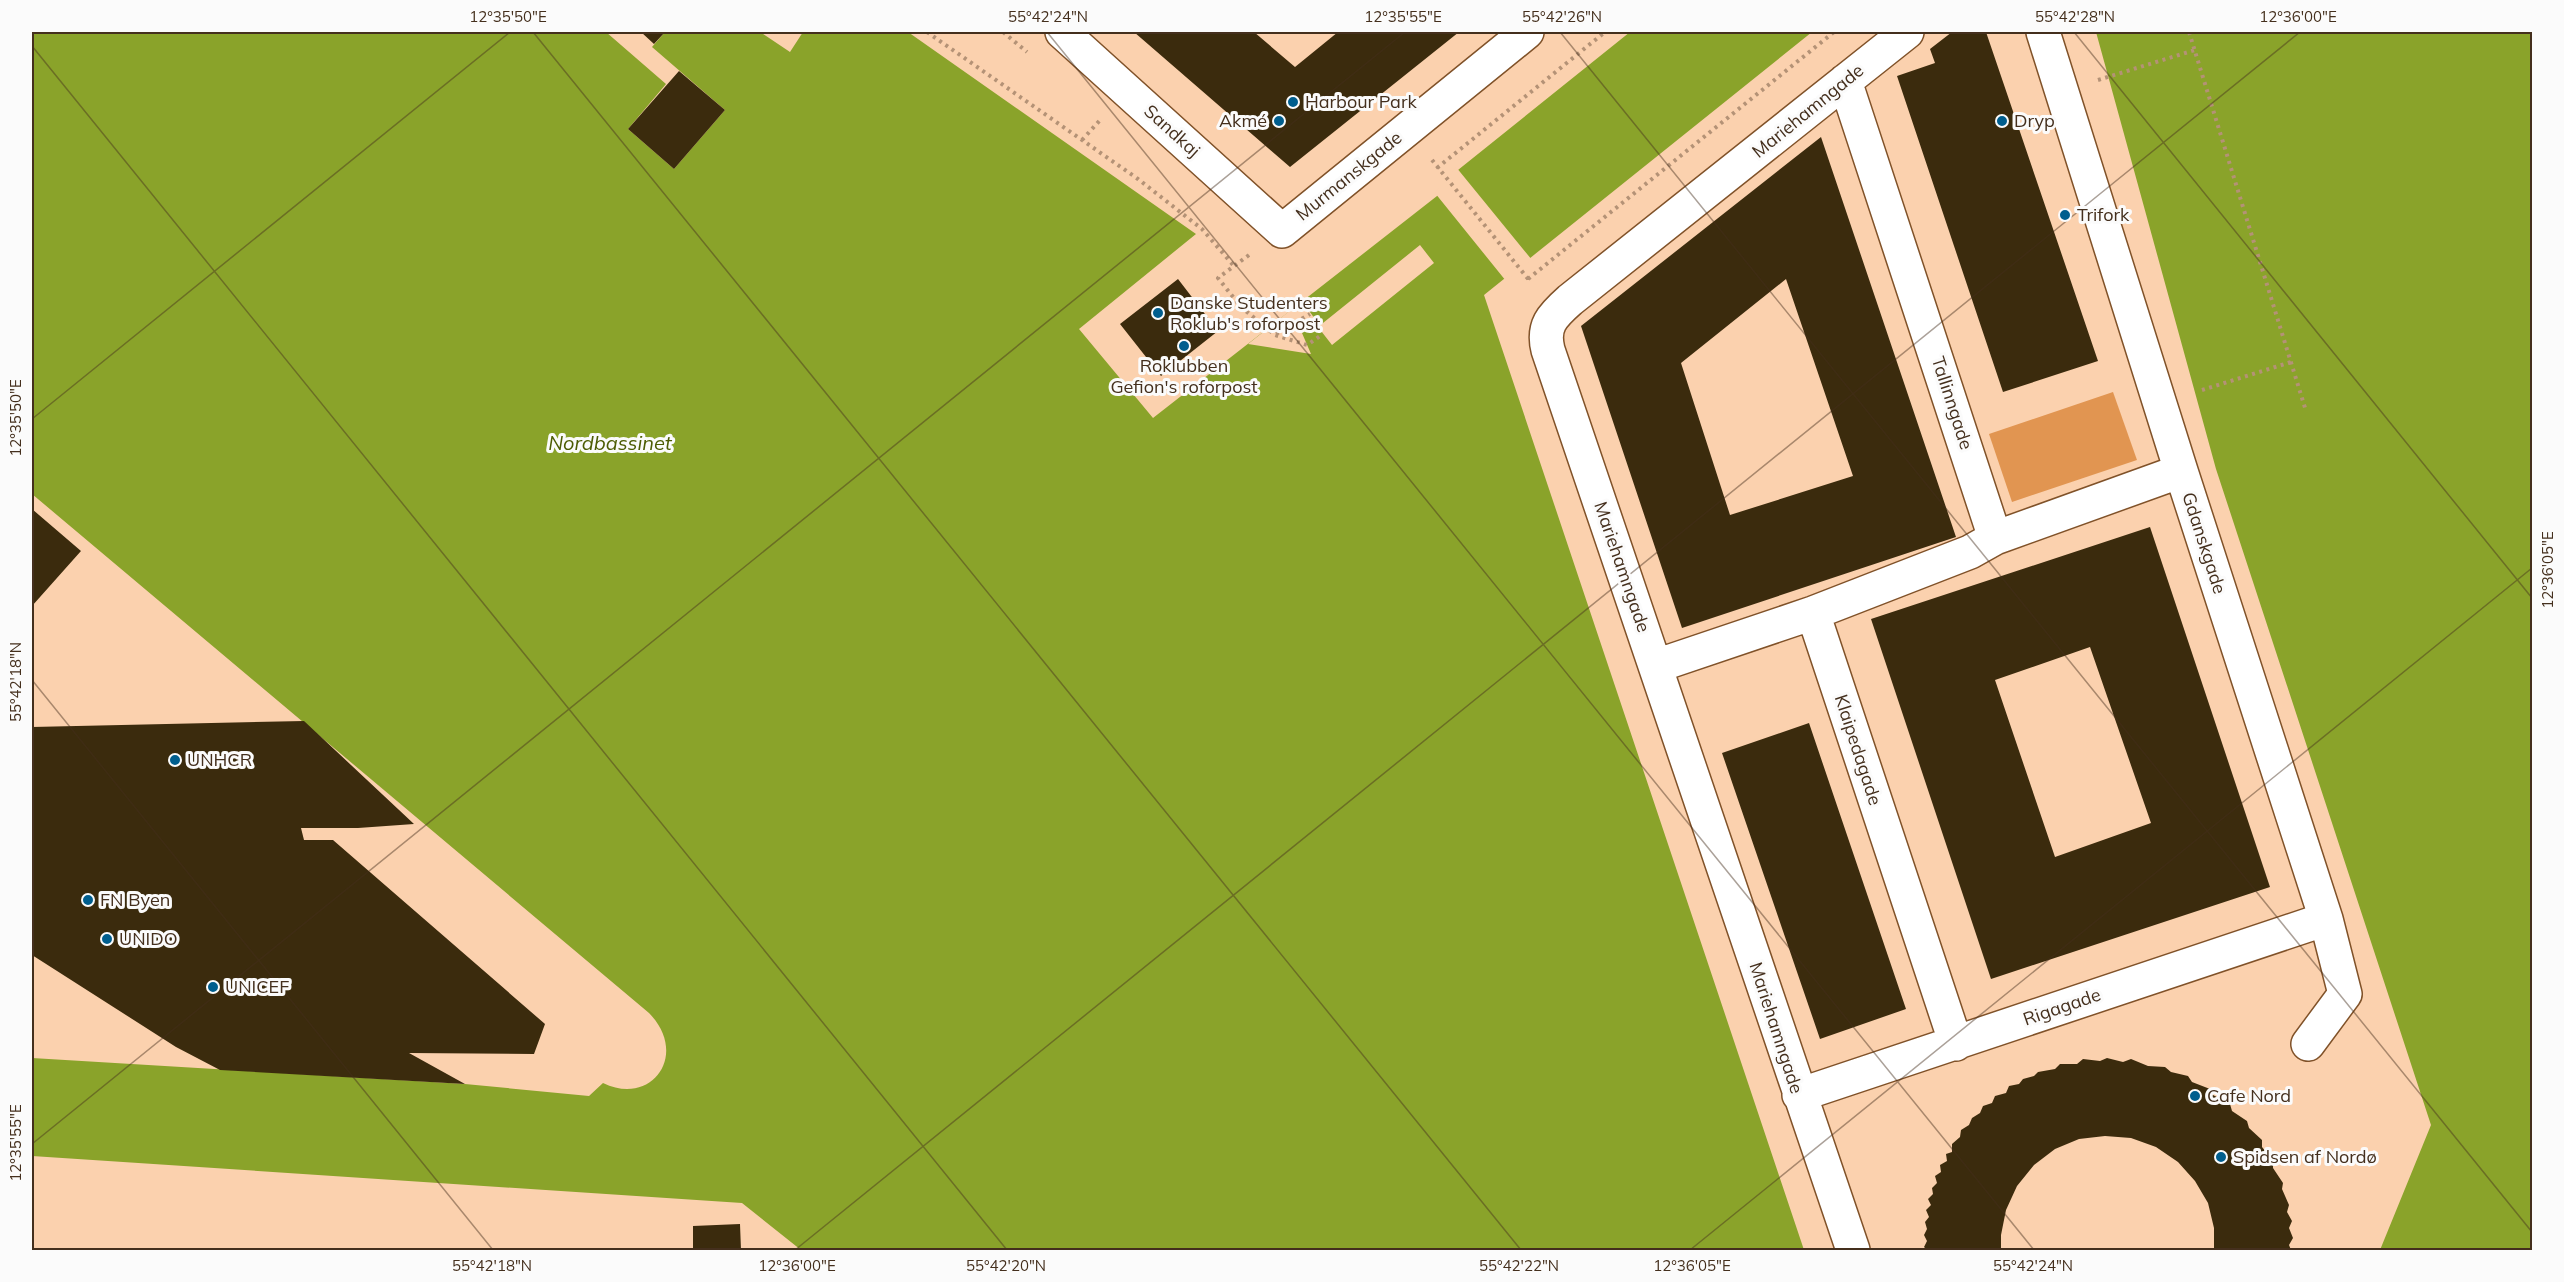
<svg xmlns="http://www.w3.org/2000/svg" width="2564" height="1282" font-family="Mulish,sans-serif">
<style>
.green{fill:#e19551}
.water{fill:#8aa32a}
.pier{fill:#fbd1ae}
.building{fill:#3b2b0d;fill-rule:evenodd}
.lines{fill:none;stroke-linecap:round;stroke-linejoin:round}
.minor-casing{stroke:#805229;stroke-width:36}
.path{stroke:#b49276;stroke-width:4;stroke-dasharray:3 4.5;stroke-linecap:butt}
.minor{stroke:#fff;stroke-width:33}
.ticks{fill:none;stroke:#442f1d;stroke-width:1.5;stroke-opacity:0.45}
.poi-dot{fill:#005e8e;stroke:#fbfbfb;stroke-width:2}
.labels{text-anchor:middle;stroke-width:6;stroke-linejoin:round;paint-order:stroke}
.poi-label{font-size:18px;fill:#442f1d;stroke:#fbfbfb;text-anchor:start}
.street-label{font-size:18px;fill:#442f1d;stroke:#fbfbfb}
.water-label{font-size:20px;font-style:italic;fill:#4c5c03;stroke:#fbfbfb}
.neatline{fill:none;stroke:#442f1d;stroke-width:2}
.ticks-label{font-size:15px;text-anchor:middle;fill:#442f1d}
</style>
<rect width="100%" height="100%" fill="#fbd1ae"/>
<!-- green -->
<path class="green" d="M2113,392L2137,460L2012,502L1989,434Z"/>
<!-- water -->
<path class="water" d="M32,32H908L1196,234L1079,329L1153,418L1437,196L1458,170L1630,32H1812L1484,295L1804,1250H801L742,1203L32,1156V1058L465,1084L589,1096L603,1083C651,1107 690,1055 649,1013L32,494Z
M2096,32H2532V1250H2380L2431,1125L2216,469Z"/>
<!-- pier -->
<path class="pier" d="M606,32H665L652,47L725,110L674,169L628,129L666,84Z
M760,32H803L790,52Z
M1456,167L1532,260L1506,281L1435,193Z
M1420,245L1434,263L1332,345L1318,327Z
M1302,301L1315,319L1302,333L1311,354L1248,344Z"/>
<!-- building -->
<path class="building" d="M641,32H665L654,44Z
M1134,32H1254L1295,67L1338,32H1459L1290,167Z
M1952,32H1986L2098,361L2003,392L1897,76L1935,63L1930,49Z
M679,71L725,110L674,169L628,129Z
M1821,137L1956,537L1682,628L1581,326ZM1786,279L1853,476L1730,515L1681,363Z
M1178,279L1218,331L1161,376L1120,324Z
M32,509L81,551L32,606Z
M2150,527L2270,887L1991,979L1871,619ZM2090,647L2151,823L2055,857L1995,680Z
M304,721L414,824L358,828H301L304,840H333L545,1024L534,1054L409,1053L465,1084L220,1070L176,1047L32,955V727Z
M1809,723L1906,1009L1820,1039L1722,753Z
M2107,1058L2123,1062L2131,1059L2148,1066L2165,1067L2171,1072L2188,1076L2192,1082L2210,1089L2213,1095L2230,1104L2232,1111L2247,1121L2249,1128L2262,1140V1147L2273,1161V1168L2283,1183L2282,1189L2289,1205L2287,1212L2292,1221L2289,1228L2293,1238L2289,1245L2291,1250H2214V1228L2208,1203L2195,1181L2178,1162L2156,1147L2131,1138L2105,1136L2079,1139L2055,1149L2034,1165L2017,1186L2006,1210L2001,1235V1250H1927L1924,1247L1927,1241L1924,1235L1927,1229L1925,1222L1929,1217L1926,1210L1931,1205L1928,1199L1933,1194L1932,1188L1937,1183L1935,1176L1941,1172L1940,1165L1947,1161L1946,1154L1952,1152V1144L1960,1137L1961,1130L1969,1125L1972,1118L1980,1113L1983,1106L1992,1103L1995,1096L2006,1093L2009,1086L2019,1084L2023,1079L2034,1076L2038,1072L2055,1069L2060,1064H2077L2083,1059L2100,1061Z
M740,1224L741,1250H693V1226Z"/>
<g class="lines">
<defs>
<path id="minor" d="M1062,32L1282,231L1527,32
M2043,32L2181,471L2326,919L2345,994L2308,1044
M1845,81L1995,538
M1813,613L1956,1044
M1656,666L1813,613L1970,552L1995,538L2181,471
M1799,1095L2326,919
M1853,1250L1548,350C1542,326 1552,316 1570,300L1907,32"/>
</defs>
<!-- minor casing -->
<use href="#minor" class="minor-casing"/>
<!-- path -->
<path class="path" d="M927,32L1138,179L1202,229L1234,266
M1003,32L1027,52
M2189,32L2306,411
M2098,80L2195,50
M1082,140L1102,118
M1432,160L1529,280
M1437,168L1605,32
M1249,255L1218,278L1241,307L1275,335L1307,345L1323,334
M1528,279L1834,32
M1276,334L1310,314
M2202,390L2291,362"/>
<!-- minor -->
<use href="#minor" class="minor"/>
</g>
<!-- ticks -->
<path class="ticks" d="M533,32L1521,1250M1047,32L2034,1250M1560,32L2532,1232M2074,32L2532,598M32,46L1007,1250M32,419L510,32M32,680L493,1250M32,1144L1405,32M795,1250L2300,32M1690,1250L2532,568"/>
<!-- markers -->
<g class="poi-dot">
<circle cx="1293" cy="102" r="6"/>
<circle cx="1279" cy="121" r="6"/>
<circle cx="2002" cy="121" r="6"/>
<circle cx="2065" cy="215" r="6"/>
<circle cx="1158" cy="313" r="6"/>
<circle cx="1184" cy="346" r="6"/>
<circle cx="175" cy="760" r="6"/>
<circle cx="88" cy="900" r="6"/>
<circle cx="107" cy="939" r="6"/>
<circle cx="213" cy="987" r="6"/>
<circle cx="2195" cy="1096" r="6"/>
<circle cx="2221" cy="1157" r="6"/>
</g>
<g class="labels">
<!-- poi labels -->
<g class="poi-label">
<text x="1305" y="108">Harbour Park</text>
<text x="1267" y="127" text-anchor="end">Akmé</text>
<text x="2014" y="127">Dryp</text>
<text x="2077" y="221">Trifork</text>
<text x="1170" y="309">Danske Studenters<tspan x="1170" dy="21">Roklub's roforpost</tspan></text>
<text x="1184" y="372" text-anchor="middle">Roklubben<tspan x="1184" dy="21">Gefion's roforpost</tspan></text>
<text x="187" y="766">UNHCR</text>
<text x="100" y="906">FN Byen</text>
<text x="119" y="945">UNIDO</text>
<text x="225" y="993">UNICEF</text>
<text x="2207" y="1102">Cafe Nord</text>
<text x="2233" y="1163">Spidsen af Nordø</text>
</g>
<!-- street labels -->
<g class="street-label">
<text transform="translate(1808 111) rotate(-39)" y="6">Mariehamngade</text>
<text transform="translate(1172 131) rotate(42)" y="6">Sandkaj</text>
<text transform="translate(1349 176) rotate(-39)" y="6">Murmanskgade</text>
<text transform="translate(1952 403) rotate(72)" y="6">Tallinngade</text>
<text transform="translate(2204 543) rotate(72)" y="6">Gdanskgade</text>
<text transform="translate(1622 567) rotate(71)" y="6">Mariehamngade</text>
<text transform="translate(1858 750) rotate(72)" y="6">Klaipedagade</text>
<text transform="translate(2062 1007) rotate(-19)" y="6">Rigagade</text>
<text transform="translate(1776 1028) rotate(72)" y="6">Mariehamngade</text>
</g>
<!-- water labels -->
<g class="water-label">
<text x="610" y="450">Nordbassinet</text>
</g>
</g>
<!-- border -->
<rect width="2564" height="1282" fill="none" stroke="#fbfbfb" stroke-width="66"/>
<rect x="33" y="33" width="2498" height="1216" class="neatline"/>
<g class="ticks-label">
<text x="508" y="22">12°35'50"E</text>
<text x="1048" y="22">55°42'24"N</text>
<text x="1403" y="22">12°35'55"E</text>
<text x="1562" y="22">55°42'26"N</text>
<text x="2075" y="22">55°42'28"N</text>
<text x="2298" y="22">12°36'00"E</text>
<text transform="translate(16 418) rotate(-90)" y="5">12°35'50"E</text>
<text transform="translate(2548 570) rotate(-90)" y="5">12°36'05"E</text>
<text transform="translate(16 682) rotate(-90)" y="5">55°42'18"N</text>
<text transform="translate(16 1143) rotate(-90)" y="5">12°35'55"E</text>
<text x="492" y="1271">55°42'18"N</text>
<text x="797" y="1271">12°36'00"E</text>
<text x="1006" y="1271">55°42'20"N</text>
<text x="1519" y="1271">55°42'22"N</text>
<text x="1692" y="1271">12°36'05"E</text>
<text x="2033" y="1271">55°42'24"N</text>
</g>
</svg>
